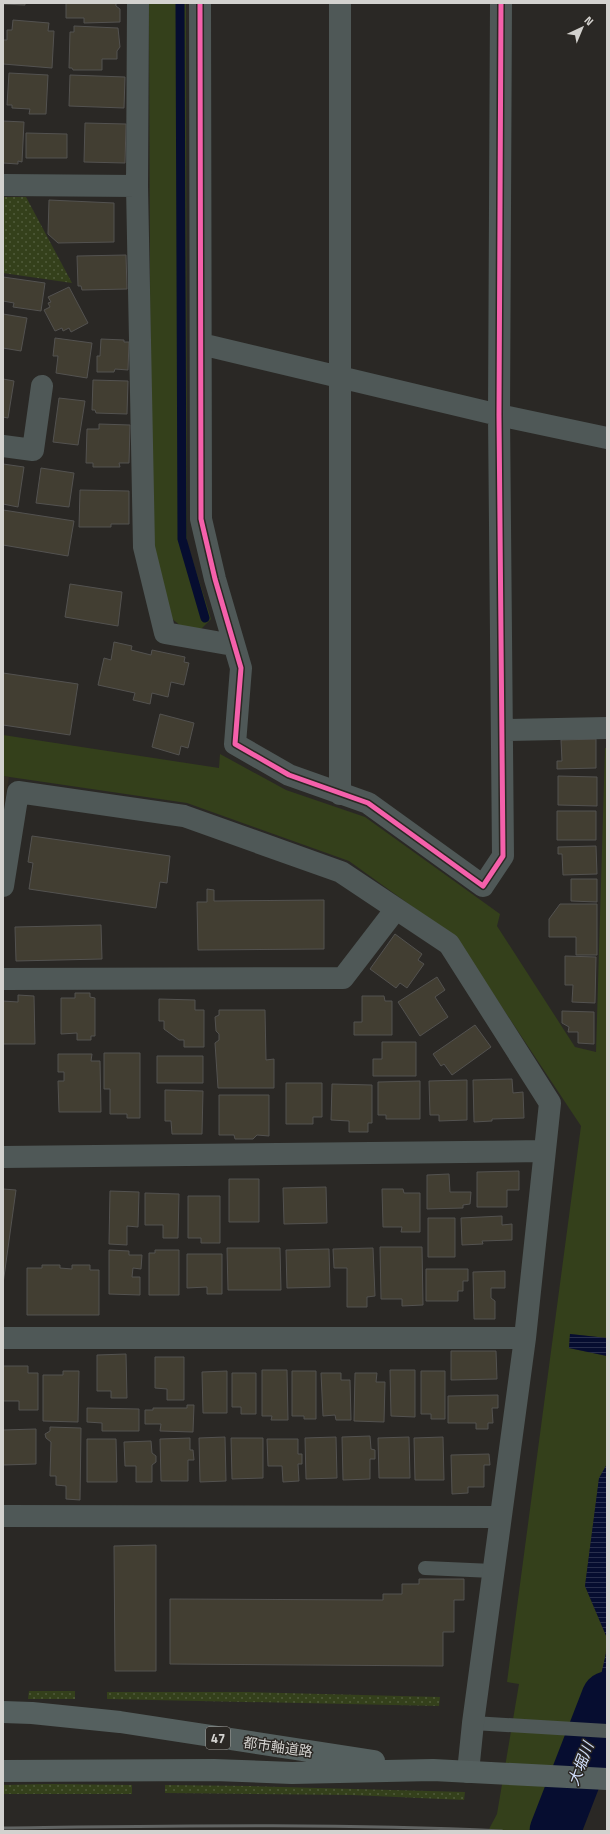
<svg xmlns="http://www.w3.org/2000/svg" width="610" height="1834" font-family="'Titillium Web','Noto Sans JP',sans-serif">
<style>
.built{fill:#322e24}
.grass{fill:url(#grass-dots)}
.park{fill:#34401b}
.water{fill:url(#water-rules)}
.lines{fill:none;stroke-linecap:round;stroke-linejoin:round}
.stream{stroke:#060d30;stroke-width:9}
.river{stroke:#060d30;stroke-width:51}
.building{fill:#423e32;stroke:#535250}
.lane{stroke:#4f5857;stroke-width:14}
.street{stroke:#4f5857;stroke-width:22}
.primary{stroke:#55605f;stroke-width:22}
.rail{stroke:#616463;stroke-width:3}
.cycleway-casing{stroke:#2b2824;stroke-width:8}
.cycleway{stroke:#f560ab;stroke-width:5}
.labels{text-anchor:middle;stroke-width:3;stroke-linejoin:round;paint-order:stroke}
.shield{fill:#2b2824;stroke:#a19f9c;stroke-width:1}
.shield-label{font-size:13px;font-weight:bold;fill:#d3d2cf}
.street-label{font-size:14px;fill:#d3d2cf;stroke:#2b2824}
.water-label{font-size:15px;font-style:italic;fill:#d2e0fd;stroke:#2b2824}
</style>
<defs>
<pattern id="grass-dots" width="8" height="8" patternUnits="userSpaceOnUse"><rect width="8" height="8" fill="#34401b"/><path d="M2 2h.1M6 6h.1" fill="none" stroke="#505b3b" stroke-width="1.8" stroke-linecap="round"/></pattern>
<pattern id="water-rules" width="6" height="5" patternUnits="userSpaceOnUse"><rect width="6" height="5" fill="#060d30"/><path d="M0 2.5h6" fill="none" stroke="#292f4d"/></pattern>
</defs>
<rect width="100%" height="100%" fill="#2a2825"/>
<!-- built -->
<path class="built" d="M3,776L9,777L3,814Z"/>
<!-- grass -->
<path class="grass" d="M3,197H26L72,283L3,273Z
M29,1691H75V1699H28Z
M107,1692H248L440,1697L439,1706L107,1699Z
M49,1784L132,1785V1794H3V1785Z
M165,1785L249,1786L465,1792L464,1800L352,1795L165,1793Z"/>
<!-- park -->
<path class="park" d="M149,3H186L187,542L211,619L201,629L182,627L170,617L151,547Z
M3,735L219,768L220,754L286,790L365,817L500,914L497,926L575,1047L596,1052L605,748H607V1338L570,1334L569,1348L607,1356V1464L599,1479L585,1586L607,1638L605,1659L598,1688L545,1831H488L497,1814L519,1684L507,1682L581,1126L456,938L349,861L187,803L3,776Z"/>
<!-- water -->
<path class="water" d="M570,1334L607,1338V1356L569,1348Z
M607,1464V1638L585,1586L599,1478Z
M607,1649V1689L598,1688Z"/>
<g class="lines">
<!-- stream -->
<path class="stream" d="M180,3L182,539L205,618"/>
<!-- river -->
<path class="river" d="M555,1831L607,1697"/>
</g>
<!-- building -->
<path class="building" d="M3,3H25V5L3,4Z
M66,3H116V6L120,9V22L84,23V18H66Z
M13,20L49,23L48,31H54L52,68L3,64V40H7V30H12Z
M74,26L118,28L120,47L117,51V59H102V70H73L72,68H69L70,32H74Z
M9,73L48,75L46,114H29L30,109L12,108V105H7Z
M70,75L125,77L124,108L69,106Z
M3,121L24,122L22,162L18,161V164L3,163Z
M85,123L126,124L125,163L84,162Z
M26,133L67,134V158H26Z
M49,200L114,203V242L58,243L48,234Z
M126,255L127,289L82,290L81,286H78L77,256Z
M3,277L45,283L41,311L13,307L14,303L3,301Z
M69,287L88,323L71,332L69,328L63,331L62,328L55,331L44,310L50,307L48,303L51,302L48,297Z
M3,314L27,318L21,351L3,348Z
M55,338L92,343L87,378L56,373L58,356H53Z
M101,339L124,340V342H129L128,370L115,369L114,372H97V356H100Z
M3,379L14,381L8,418L3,417Z
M93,380L128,381L127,414L96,413L95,410H92Z
M59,398L85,401L78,445L53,442Z
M99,424L130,425L129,463H119L120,467H93V463H86L87,429H99Z
M3,464L24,467L18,507L3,504Z
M41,468L74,473L69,507L36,503Z
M80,490L129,491V524H111V527H79Z
M3,510L74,521L68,556L3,545Z
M70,584L122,592L118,626L65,617Z
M114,642L132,646L131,650L151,655L152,650L185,657L184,662L189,663L184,685L171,682L168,697L152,693L150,704L133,700L135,693L98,685L104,658L111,660Z
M3,673L78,684L70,735L3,725Z
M160,714L194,723L188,748L181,746L179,755L152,747Z
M596,739V768L557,769V761H562L561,740Z
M558,776L597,777V806L558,805Z
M557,811H596V840H557Z
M32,836L170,856L167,883L160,882L156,908L29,889L33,863L28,862Z
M596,846L597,874L563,875L562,854H558V847Z
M571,879H597V902L571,901Z
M207,889L214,890V901L324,900V949L198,950L197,902H207Z
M560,904H597V955H576V937H549V919Z
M101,925L102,959L16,961L15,927Z
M395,934L422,954L418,960L424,964L407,988L400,983L396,988L370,969Z
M565,956L596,957L595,1003L572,1002L573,985H565Z
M437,977L445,990L435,997L448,1017L420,1036L398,1002Z
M75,993H90V997L95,998V1036H91V1040H77V1033L61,1034V998H75Z
M18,995L34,996L35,1044H3V1001L18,1002Z
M362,996H384L385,1001H392V1035H354V1022H362Z
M159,999L195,1000V1010H204V1047H184V1040H179L164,1029V1021H159Z
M219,1010H265L266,1060L274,1059V1088H218L215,1043L219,1040V1034L216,1031L215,1017L219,1015Z
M562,1011L594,1012V1044L578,1043V1032H568L569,1027L562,1023Z
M475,1025L491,1047L452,1075L444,1064L441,1066L433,1054Z
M382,1042H416V1076H373V1059H382Z
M104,1053H140V1118H127V1114H110V1089H104Z
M58,1054H92L91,1061H100L101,1112H59L58,1081H64V1072H58Z
M157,1056H203V1083H157Z
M512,1079L513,1093L523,1092L524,1118L492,1119V1121L474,1122L473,1080Z
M467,1080V1120L439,1121V1115H430L429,1081Z
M420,1081V1119H386V1115H378V1082Z
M286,1083H322V1117H313V1124H286Z
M332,1084L372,1085V1123H368V1132H349V1121L331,1120Z
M165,1090L203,1091L202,1134H172L171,1121H165Z
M219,1095H269V1136L257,1135L253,1139H235L234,1135H219Z
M519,1171V1190H507V1207H477V1172Z
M449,1174L450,1192H471L470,1204L463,1205V1208L427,1209V1175Z
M229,1179H259V1222H229Z
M326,1187L327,1223L284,1224L283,1188Z
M3,1189L16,1190L3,1284Z
M382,1189H403L404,1193H420V1232H401L402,1227H383Z
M110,1191L139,1192L138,1227L127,1226V1245L109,1244Z
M145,1193L179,1194L178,1238H163V1225H145Z
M188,1196H220V1243H201V1238H188Z
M502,1216V1225L512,1224V1240L482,1241L483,1244L462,1245L461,1218Z
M428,1218H455V1257H428Z
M380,1247H422L423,1305L402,1306V1299H381Z
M227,1248H280L281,1290H228Z
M373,1248L375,1296L367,1297V1307H347V1268H334L333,1249Z
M329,1249L330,1287L287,1288L286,1250Z
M109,1250L129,1251V1255H142L141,1269L133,1268L132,1277H140V1295L109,1294Z
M155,1250H179V1295H149V1253H155Z
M187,1254H222V1294H207V1287L187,1288Z
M42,1265H60V1268L72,1269V1265H90V1270H99V1315H27V1268H42Z
M426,1269H468V1281H463V1291H458V1301H426Z
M505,1271V1288H491V1298L495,1301V1319H474L473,1272Z
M451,1351H496L497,1379L451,1380Z
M126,1354L127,1398H111V1391H97V1355Z
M155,1357H184V1400H167V1389L155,1388Z
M3,1366H28V1373H38V1410H19V1401H3Z
M262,1370H287L288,1420H271L272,1416H262Z
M390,1370H415V1417L391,1416Z
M63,1371H79L78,1422L43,1421V1375H63Z
M227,1371V1413H203L202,1372Z
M292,1371H316V1419H304V1416H292Z
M421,1371H445V1419H431V1414H421Z
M232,1373H256V1414H241V1407H232Z
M321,1373H341V1380H350L351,1420H336L335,1415L323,1416Z
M355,1373H377L376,1382H385L384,1422L354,1421Z
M498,1395V1408H492L493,1423H488V1429H476V1423H448V1396Z
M187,1405H194L193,1432L160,1431L161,1424H145V1410H153V1408H187Z
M87,1408L139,1409V1431H102V1423L87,1422Z
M50,1427L81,1428L80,1500L66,1499V1486L56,1485V1476H50L51,1442L46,1438L45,1434L50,1431Z
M36,1429V1464L3,1465V1430Z
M370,1436L371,1449L375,1450V1459H370V1479L343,1480L342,1437Z
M225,1437L226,1481L200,1482L199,1438Z
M336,1437L337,1478L306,1479L305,1438Z
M409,1437L410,1478H379L378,1438Z
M443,1437L444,1480H415L414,1438Z
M190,1438V1450H193L194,1460H188V1481H161L160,1439Z
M231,1438H263V1478L232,1479Z
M87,1439H116L117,1482H87Z
M267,1439H298V1454H302V1464H298L299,1481L283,1482L282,1466H268Z
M151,1441L152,1453L156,1456V1462L152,1465V1482H136V1466H125L124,1442Z
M489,1454L490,1465H484V1487H468V1493L452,1494L451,1455Z
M156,1545V1671H115L114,1546Z
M419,1579H464V1600H454V1632H443V1666L170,1664V1599L383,1600V1594H402V1584H419Z"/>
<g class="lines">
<!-- lane -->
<path class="lane" d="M425,1568L493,1571
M473,1723L607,1731"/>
<!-- street -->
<path class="street" d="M138,3L137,186L144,547L165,633L233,645
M200,3L201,519L215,579L241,668L235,744L289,775L368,803L483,886L503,856L499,415L501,3
M340,3V794
M3,185L137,186
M201,344L499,415L607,438
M3,446L33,450L42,386
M502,730L607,728
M3,886L18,792L184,816L341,872L449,944L550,1103L525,1338L473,1723L468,1772
M3,979L343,978L396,909
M3,1157L544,1151
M3,1338H525
M3,1516L500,1517"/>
<!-- primary -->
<path class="primary" d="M3,1712L32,1713L120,1722L374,1761
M3,1771L214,1770L292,1773L433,1770L607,1779"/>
<!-- rail -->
<path class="rail" d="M3,1828C169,1826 336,1823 502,1831"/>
<defs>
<path id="cycleway" d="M200,3L201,519L215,579L241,668L235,744L289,775L368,803L483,886L503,856L499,415L501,3"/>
</defs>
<!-- cycleway casing -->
<use href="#cycleway" class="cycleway-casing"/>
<!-- cycleway -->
<use href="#cycleway" class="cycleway"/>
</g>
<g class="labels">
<!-- shield labels -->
<rect class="shield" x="206" y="1727" width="24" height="22" rx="3"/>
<g class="shield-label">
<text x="218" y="1743">47</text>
</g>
<!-- street labels -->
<g class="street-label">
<text transform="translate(278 1747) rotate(8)" y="5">都市軸道路</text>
</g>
<!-- water labels -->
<g class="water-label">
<text transform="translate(581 1764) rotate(-69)" y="5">大堀川</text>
</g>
</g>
<!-- border -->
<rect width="610" height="1834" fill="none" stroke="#d3d2cf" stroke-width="8"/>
<!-- north arrow -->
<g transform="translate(582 28) rotate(44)" stroke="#2b2824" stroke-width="3" paint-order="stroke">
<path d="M0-3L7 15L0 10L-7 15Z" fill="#d3d2cf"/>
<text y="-6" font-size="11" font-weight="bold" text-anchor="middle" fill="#d3d2cf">N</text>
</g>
</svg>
